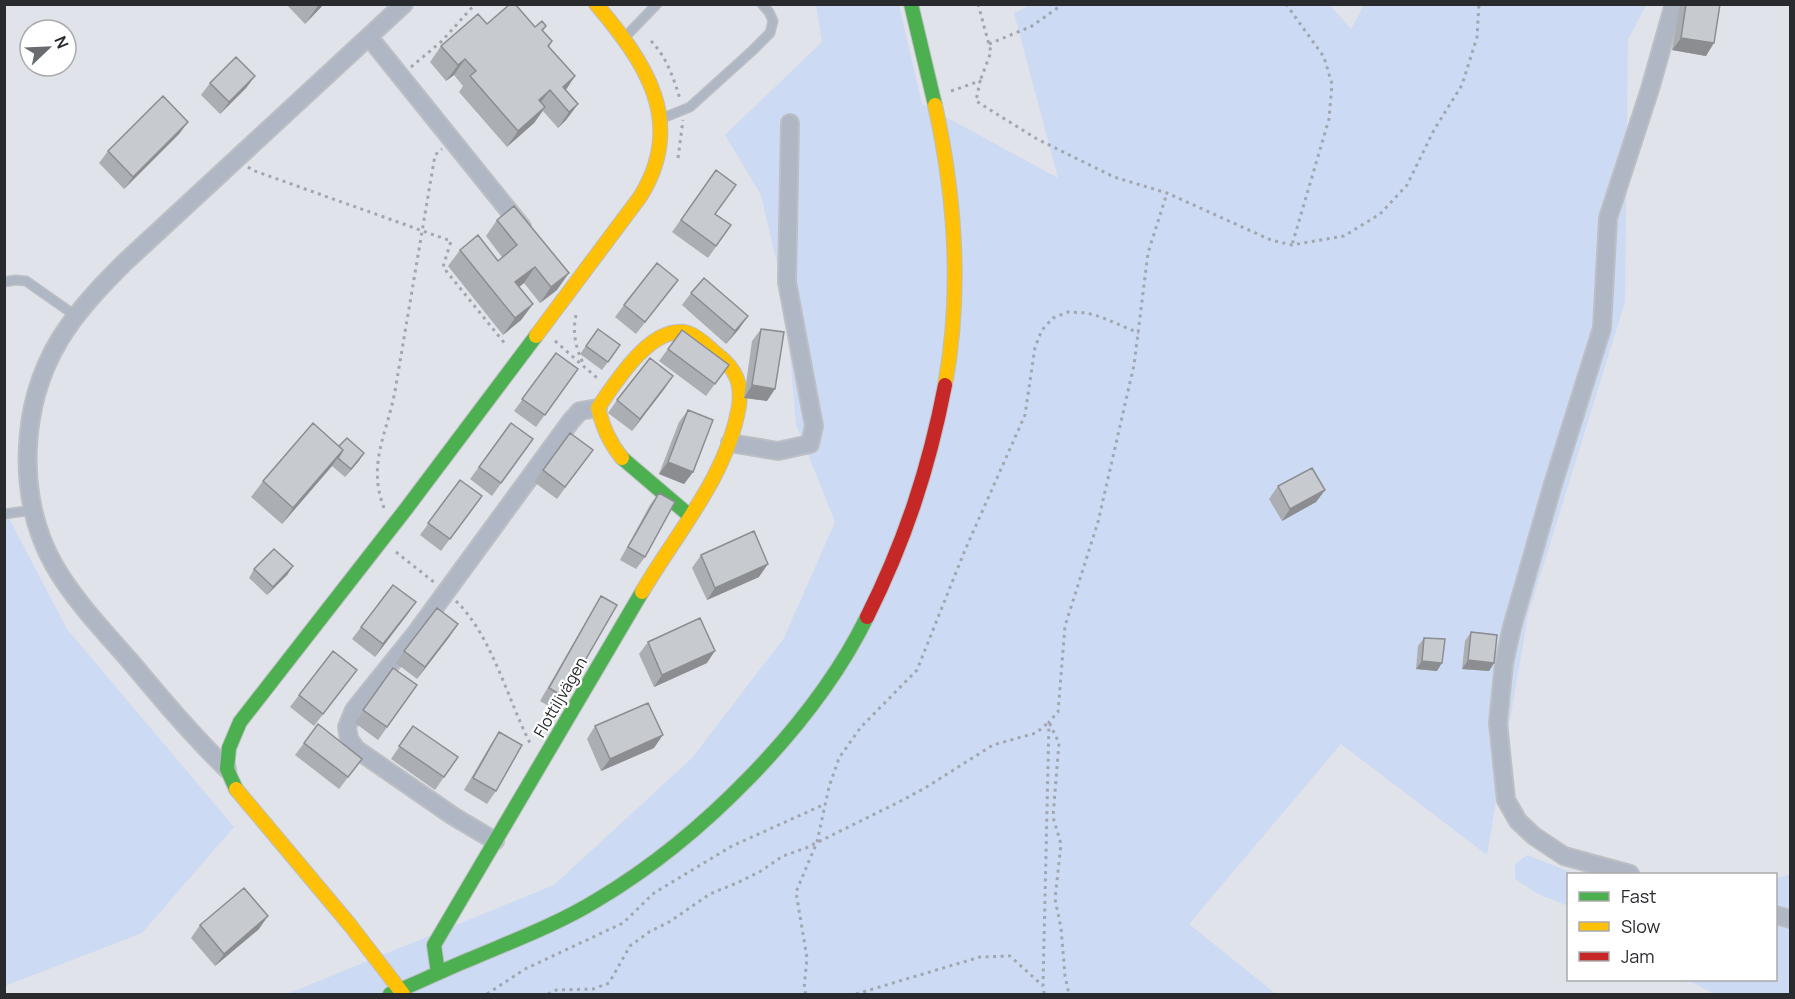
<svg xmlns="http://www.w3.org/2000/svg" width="1795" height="999" font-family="Manrope,sans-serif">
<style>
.green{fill:#cddaf3}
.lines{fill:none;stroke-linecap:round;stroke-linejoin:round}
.lane-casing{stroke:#bcbfc3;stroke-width:11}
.street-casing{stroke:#bcbfc3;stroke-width:20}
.fast-casing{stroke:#bcbfc3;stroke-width:16}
.slow-casing{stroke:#bcbfc3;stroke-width:16}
.jam-casing{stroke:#bcbfc3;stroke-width:16}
.path{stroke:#a1a7b0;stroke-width:3;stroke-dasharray:3 4.5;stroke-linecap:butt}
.lane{stroke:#afb6c4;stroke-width:8}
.street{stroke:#afb6c4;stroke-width:16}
.fast{stroke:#4caf50;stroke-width:14}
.slow{stroke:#ffc107;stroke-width:14}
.jam{stroke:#c62828;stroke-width:14}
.wall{fill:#abaeb2}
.shaded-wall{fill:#8b8d91}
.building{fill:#c7cacf;stroke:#8b8d91;stroke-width:1.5}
.labels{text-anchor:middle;stroke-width:4.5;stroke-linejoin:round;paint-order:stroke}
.street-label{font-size:16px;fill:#282a2e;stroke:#fff}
</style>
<rect width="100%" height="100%" fill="#e0e3e9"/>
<!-- green -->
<path class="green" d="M816,5H899L922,104L1058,178L1014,13L1030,5H1330L1351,29L1364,5H1646L1628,40L1625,302L1528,615L1487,855L1341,744L1189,924L1276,994H287L554,885L692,758L784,638L835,522L796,424L785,297L761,195L725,135L822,42Z
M4,509L67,629L234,827L142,933L5,986Z
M1527,855L1575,874H1568V906L1538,894L1515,879V864Z
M1790,874V994H1714L1688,980H1776V879Z"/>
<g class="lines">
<defs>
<path id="lane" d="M626,36L657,4
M663,118L690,107L753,50L770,33L773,21L769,12L762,4
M4,282L15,280L26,281L76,316
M4,514L33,510"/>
<path id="street" d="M369,37L522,227
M730,443L778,451L810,444L814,426L787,282L790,123
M227,769C192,735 161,698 130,661C104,631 74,600 54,565C16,497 20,405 60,339C78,310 101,286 124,263L404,4
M495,841L453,816L356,749L349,739L347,727L354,710L416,633L571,421L580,411L598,408
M1630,874L1564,856L1534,836L1518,821L1506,800L1498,723L1504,663L1512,627L1553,484L1602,328L1608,218L1650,89L1674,4
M1776,915L1790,919"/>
<path id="fast" d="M911,4L935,105
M622,458L690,516
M236,789L227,769L229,748L240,722L406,509L536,336
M438,973L434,945L642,592
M390,994C418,983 445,969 473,958C515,940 558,924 597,900C700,839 814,725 867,617"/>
<path id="slow" d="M935,105C955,196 962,293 945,385
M536,336L640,197C687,122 645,62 596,4
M622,458C609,442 603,427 598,408C615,383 652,323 688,333C700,337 709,348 718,355C736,369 742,384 739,406C727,477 677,532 642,592
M236,789L350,925L403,994"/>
<path id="jam" d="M867,617C905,541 929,468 945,385"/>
</defs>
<!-- lane casing -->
<use href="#lane" class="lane-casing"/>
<!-- street casing -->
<use href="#street" class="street-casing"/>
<!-- fast casing -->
<use href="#fast" class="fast-casing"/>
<!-- slow casing -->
<use href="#slow" class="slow-casing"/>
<!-- jam casing -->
<use href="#jam" class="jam-casing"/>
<!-- path -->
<path class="path" d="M978,4L991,52L980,81
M1286,4L1324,57L1332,84L1329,119L1292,245
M651,41C666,56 674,79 680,99
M989,44L1032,26L1063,4
M411,67L442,41L475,4
M951,91L980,81L976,101L1037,139L1114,177L1167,193L1271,240L1292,245L1344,236L1380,214L1407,185L1434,130L1462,85L1477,37L1479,4
M678,158L683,120
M248,167L252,170L451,241L443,267L506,345
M576,315C572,333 576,349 584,365
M555,341L597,378
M384,508C367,464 387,434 395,391L435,155L442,149
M396,552L435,583
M456,601C492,636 507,698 530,743
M487,994L525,969L623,923L654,893L732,846L825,804
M548,994L556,990L593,989L609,983L630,946L649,932L669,922L710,894L739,882L761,871L783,856L806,848L899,802L925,788L993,745L1036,733L1049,722L1059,743L1053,817L1061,844L1055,899L1061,928L1065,976L1069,994
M806,994L804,989L807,958L796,892L817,842L829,787L839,758L861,727L917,670L965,550L1025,415L1035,347L1042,330L1053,318L1068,312L1087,313L1101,317L1139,333
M856,994L980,957L1010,956L1043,986
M1044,994L1043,986L1049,722L1058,712L1065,626L1098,522L1134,365L1148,253L1167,193"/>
<!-- lane -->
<use href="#lane" class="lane"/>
<!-- street -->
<use href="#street" class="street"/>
<!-- fast -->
<use href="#fast" class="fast"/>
<!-- slow -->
<use href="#slow" class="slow"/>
<!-- jam -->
<use href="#jam" class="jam"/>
</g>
<!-- wall -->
<path class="wall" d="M286,4H324L305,24Z
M1680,4H1720L1706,56L1672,50Z
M487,24L535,27L546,26L543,31L552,41L549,47L575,76L565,90L578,104L566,120L558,128L543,111L534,123L507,147L459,92L463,86L454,75L446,81L430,62L441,46Z
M255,76L246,88L220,114L201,95L210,83Z
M188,122L179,134L124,189L99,163L108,151Z
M716,170L715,214L731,225L708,258L672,232Z
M497,220L557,290L540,303L524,283L519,287L533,304L521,320L503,335L448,266L460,250L498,261L502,257L486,236Z
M669,292L636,334L615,317L624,305Z
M691,293L739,329L726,344L682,305Z
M598,329L620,345L602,370L580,354Z
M761,329L767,401L744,398L752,341Z
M682,330L729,365L706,396L659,361Z
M556,353L578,369L536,427L514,411Z
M665,388L632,431L608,413L617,400Z
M688,410L693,472L684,484L659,474L679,422Z
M511,423L533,439L492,496L470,479Z
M339,446L364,453L345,477L332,466L282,524L251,497L263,481Z
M584,462L557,499L534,482L543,470Z
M460,480L482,496L441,551L420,535Z
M1278,486L1325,490L1316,502L1282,521L1269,499Z
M659,493L645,557L636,569L620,560L650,505Z
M701,555L759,577L707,600L692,568Z
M293,566L287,575L267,595L249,578L254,569Z
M601,596L564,697L556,710L540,701L593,609Z
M416,602L375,657L352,639L361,627Z
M1471,632L1494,663L1489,671L1462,669L1465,641Z
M450,636L417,679L396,663L404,651Z
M1424,638L1437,671L1416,669L1418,646Z
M648,642L707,663L654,687L639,654Z
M393,668L417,685L378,740L355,723Z
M348,682L314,726L290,707L299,695Z
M413,726L458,757L435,790L391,759Z
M595,726L654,748L601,771L587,739Z
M499,732L496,791L487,804L464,790L491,744Z
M304,743L353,771L339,789L295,755Z
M200,925L259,929L215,966L191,938Z"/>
<!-- shaded-wall -->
<path class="shaded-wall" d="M319,4H324L305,24L317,7Z
M1681,38L1714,43L1706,56L1672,50Z
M465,59L454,75L446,81L458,65Z
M255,76L246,88L220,114L229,102Z
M575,76L564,93L563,87Z
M550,90L538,106L539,100Z
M578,104L566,120L558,128L569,112Z
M545,107L534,123L507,147L518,131Z
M188,122L179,134L124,189L133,177Z
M535,267L524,283L504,299L515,282Z
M569,273L557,290L540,303L551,287Z
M533,304L521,320L503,335L515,318Z
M748,316L739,329L726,344L735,331Z
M673,376L665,388L632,431L640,419Z
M752,385L775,389L767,401L744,398Z
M343,450L332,466L282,524L293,508Z
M364,453L359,461L345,477L351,469Z
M668,462L693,472L684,484L659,474Z
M1325,490L1316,502L1282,521L1290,509Z
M768,564L759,577L707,600L715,588Z
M293,566L287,575L267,595L273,587Z
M416,602L407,615L375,657L383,644Z
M458,624L450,636L417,679L425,667Z
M715,651L707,663L654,687L662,675Z
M1468,660L1494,663L1489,671L1462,669Z
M1422,661L1442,663L1437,671L1416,669Z
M663,735L654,748L601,771L610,759Z
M268,916L259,929L215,966L224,954Z"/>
<!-- building -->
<path class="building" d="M510,4H515L535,27L542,21L546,26L542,30L552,41L548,46L575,76L563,87L578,104L569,112L550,90L539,100L545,107L518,131L470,76L476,71L465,59L458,65L441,46L478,14L487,24Z
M1686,4H1720L1714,43L1681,38Z
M236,57L255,76L229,102L210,83Z
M163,96L188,122L133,177L108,151Z
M716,170L736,185L715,214L731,225L716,246L681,220Z
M514,206L569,273L551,287L535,267L515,282L533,304L515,318L460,250L478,235L498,261L517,245L497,220Z
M657,263L678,280L645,322L624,305Z
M704,278L748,316L735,331L691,293Z
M598,329L620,345L608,362L586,346Z
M761,329L784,332L775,389L752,385Z
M682,330L729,365L715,384L668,349Z
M556,353L578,369L545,415L522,399Z
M650,358L673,376L640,419L617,400Z
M688,410L713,420L693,472L668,462Z
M313,423L343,450L293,508L263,481Z
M511,423L533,439L501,483L479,467Z
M570,433L593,450L565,487L543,470Z
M347,438L364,453L351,469L338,458L343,450L339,446Z
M1312,468L1325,490L1290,509L1278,486Z
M460,480L482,496L450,539L428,523Z
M659,493L675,502L645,557L628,547Z
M754,531L768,564L715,588L701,555Z
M274,549L293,566L273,587L254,569Z
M393,585L416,602L383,644L361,627Z
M601,596L617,605L564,697L549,688Z
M437,608L458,624L425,667L404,651Z
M700,618L715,651L662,675L648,642Z
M1471,632L1497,635L1494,663L1468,660Z
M1424,638L1445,639L1442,663L1422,661Z
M333,651L357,670L323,714L299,695Z
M393,668L417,685L387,727L363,710Z
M648,703L663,735L610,759L595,726Z
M318,724L362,759L348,777L304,743Z
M413,726L458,757L444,777L399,746Z
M499,732L522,745L496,791L473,778Z
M244,888L268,916L224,954L200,925Z"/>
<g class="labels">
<!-- street labels -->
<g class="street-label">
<text transform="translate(560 697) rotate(-60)" y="6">Flottiljvägen</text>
</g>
</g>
<!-- border -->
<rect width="1795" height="999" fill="none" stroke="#282a2e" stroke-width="12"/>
<!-- legend -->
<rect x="1567" y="873" width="210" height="108" fill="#ffffff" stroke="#a9aaab" stroke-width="1.5"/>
<rect x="1579" y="892" width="30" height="9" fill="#4caf50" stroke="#a9aaab" stroke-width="1.5"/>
<text x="1621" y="903" font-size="18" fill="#282a2e">Fast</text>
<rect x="1579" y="922" width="30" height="9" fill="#ffc107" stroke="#a9aaab" stroke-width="1.5"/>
<text x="1621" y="933" font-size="18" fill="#282a2e">Slow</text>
<rect x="1579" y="952" width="30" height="9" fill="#c62828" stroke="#a9aaab" stroke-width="1.5"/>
<text x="1621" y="963" font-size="18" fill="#282a2e">Jam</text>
<!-- north arrow -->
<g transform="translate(48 48) rotate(67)"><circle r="28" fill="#ffffff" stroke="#a9aaab" stroke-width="1.5"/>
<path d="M0-4.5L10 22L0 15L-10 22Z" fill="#686b6f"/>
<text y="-9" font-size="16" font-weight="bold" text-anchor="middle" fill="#282a2e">N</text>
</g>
</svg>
